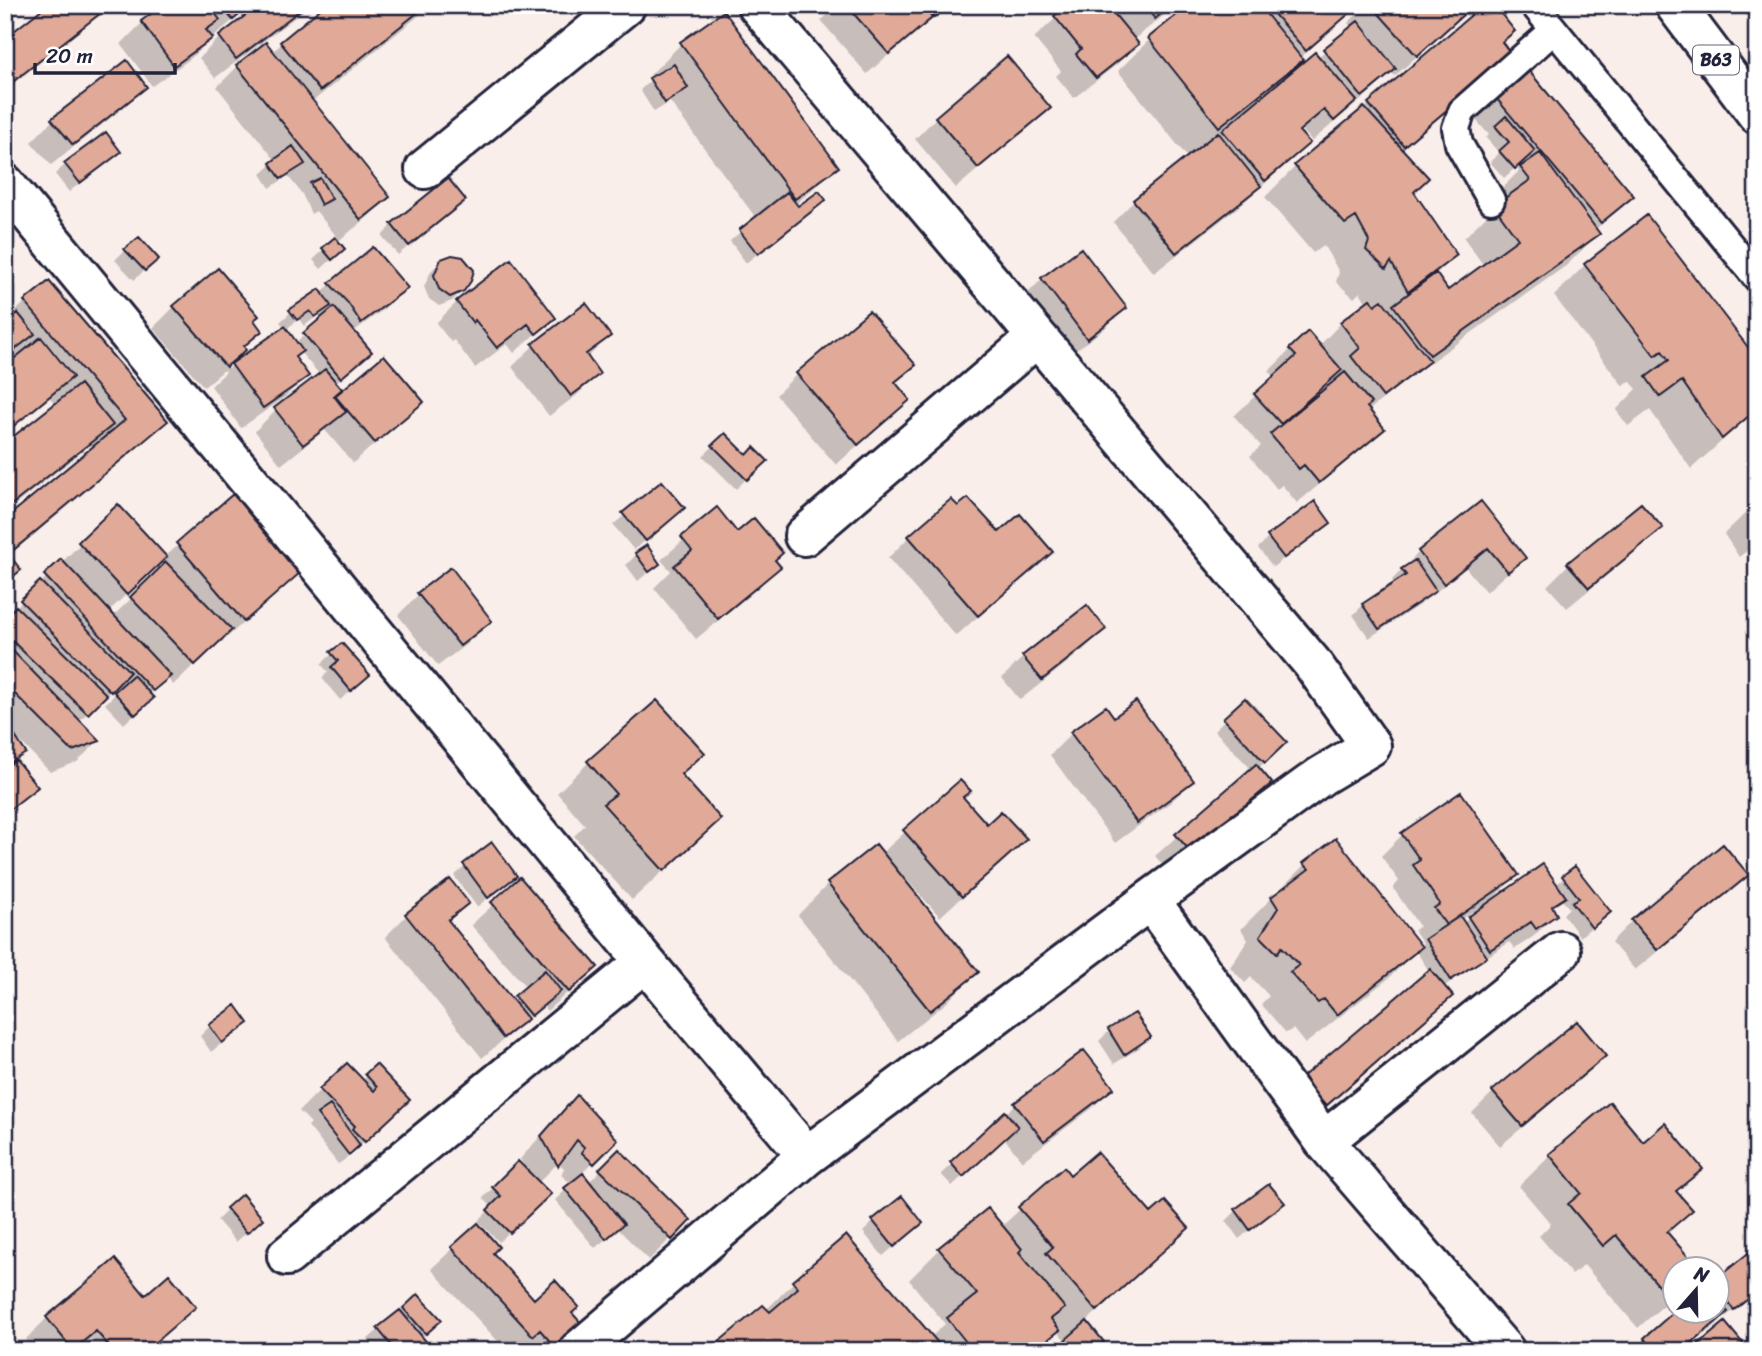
<svg xmlns="http://www.w3.org/2000/svg" width="1762" height="1356" font-family="Sriracha,sans-serif">
<style>
.shadow{fill:#0003;fill-rule:evenodd}
.building{fill:#e1aa98;stroke:#22223b;stroke-width:2}
.lines{fill:none;stroke-linecap:round;stroke-linejoin:round}
.service-casing{stroke:#22223b;stroke-width:32}
.minor-casing{stroke:#22223b;stroke-width:44}
.trunk-casing{stroke:#22223b;stroke-width:44}
.service{stroke:#fff;stroke-width:26}
.minor{stroke:#fff;stroke-width:38}
.trunk{stroke:#fff;stroke-width:38}
.labels{text-anchor:middle;stroke-width:7;stroke-linejoin:round;paint-order:stroke}
.shield{fill:#fff;stroke:#646476;stroke-width:2}
.shield-label{font-size:18px;font-weight:bold;fill:#22223b}
</style>
<rect width="100%" height="100%" fill="#f9eeea"/>
<filter id="ink" filterUnits="userSpaceOnUse"><feTurbulence type="fractalNoise" baseFrequency=".0143" numOctaves="2"/><feDisplacementMap in="SourceGraphic" scale="14" xChannelSelector="R" yChannelSelector="G"/><feConvolveMatrix kernelMatrix="1 2 1 2 8 2 1 2 1" color-interpolation-filters="sRGB"/></filter>
<g filter="url(#ink)">
<!-- shadow -->
<path class="shadow" d="M50,5H113L5,90V40Z
M166,5H252L210,39L190,59L152,86L121,44L142,23Z
M262,5H311L215,78L199,58L220,37Z
M328,5H432L312,102L388,197L367,218L337,242L332,259L321,269L313,260L337,237L316,211L311,214L302,194L288,176L270,188L261,174L276,161L217,87L238,66L272,52Z
M820,5H952L923,27L922,25L867,74L821,21L828,14Z
M1070,5H1177L1133,40L1137,44L1116,65L1074,98L1056,76L1061,71L1034,38Z
M1192,5H1359L1300,58L1279,81L1281,83L1317,58L1352,28L1348,23L1366,5H1474L1395,76L1391,72L1373,90L1312,141L1302,130L1299,133L1308,143L1287,164L1238,207L1154,273L1113,222L1134,201L1188,158L1118,71L1149,40Z
M1486,5L1500,43L1489,75L1401,150L1412,193L1455,255L1435,275L1447,292L1484,266L1464,238L1496,206L1491,199L1519,171L1516,167L1504,178L1490,162L1499,153L1486,138L1489,135L1476,120L1497,99L1632,196L1595,230L1598,234L1567,265L1415,373L1368,411L1382,429L1361,450L1297,503L1282,485L1277,489L1250,456L1261,446L1234,416L1275,377L1269,371L1290,350L1319,346L1341,323L1367,303L1360,292L1354,298L1336,282L1339,272L1324,246L1313,253L1265,197L1296,166ZM1331,378L1334,383L1292,418L1290,416Z
M723,13L837,167L795,205L798,209L824,200L746,263L730,241L756,218L670,102L654,112L640,90L653,78L650,75L681,44Z
M1007,59L1048,107L1027,128L956,188L915,139L936,118Z
M144,87L123,108L51,165L31,142L52,121Z
M118,152L69,192L55,174L66,164Z
M464,200L398,255L382,236L392,225Z
M1647,218L1757,362V409L1691,469L1650,410L1628,426L1616,410L1637,389L1630,381L1623,386L1554,296L1585,265Z
M125,250L146,269L134,280L115,260Z
M373,250L405,288L384,309L353,332L359,362L335,383L342,393L422,402L353,463L325,430L281,465L255,431L276,410L320,375L300,352L294,358L306,376L285,397L241,428L211,386L226,372L224,370L204,387L153,328L174,307L252,321L260,331L227,367L228,368L285,328L280,322L291,312L320,293ZM319,315L322,319L295,343L285,330L299,319L304,326Z
M1080,251L1125,308L1104,329L1065,358L1021,300L1042,279Z
M442,260L463,290L452,301L439,306L429,299L424,287L431,271Z
M510,262L553,318L514,353L507,344L475,368L454,340L451,342L436,323L457,302Z
M25,302L165,420L134,451L5,559V522L93,449L90,445L5,513V445L56,405L50,398L5,434V368L17,359L12,354L5,359V322Z
M586,306L609,336L587,358L598,374L577,395L549,416L512,367L533,346Z
M869,313L913,365L894,384L908,400L836,465L776,395L797,374Z
M725,435L746,457L765,461L736,489L703,456Z
M661,484L672,519L634,550L613,525Z
M233,496L299,572L222,642L220,640L173,685L166,677L149,695L141,708L124,724L105,704L115,694L111,690L79,721L98,741L77,762L50,772L15,736L13,737L24,753L15,761L35,786L5,815V618L118,507L165,557ZM156,566L160,571L112,617L108,612Z
M1757,502V543L1739,557L1724,534Z
M1315,504L1329,523L1273,567L1258,548L1268,538Z
M1480,504L1524,558L1486,592L1466,568L1422,603L1369,638L1353,615L1363,605L1395,584L1392,580L1419,552Z
M1641,506L1660,528L1639,549L1567,608L1547,586L1568,565Z
M958,509L998,535L1050,552L956,636L888,558L909,537Z
M717,510L737,534L779,567L758,588L696,639L654,588L671,571L661,560Z
M637,554L658,564L638,581L626,565Z
M419,594L490,621L469,642L438,666L398,615Z
M1104,629L1083,650L1020,700L1002,678L1023,657Z
M342,645L358,685L340,700L322,678L328,672L321,664Z
M1245,700L1284,742L1258,769L1270,783L1249,804L1169,872L1155,856L1252,770L1214,730Z
M656,702L703,753L680,776L719,819L632,900L574,836L585,825L557,793L588,763Z
M1105,709L1114,720L1192,781L1171,802L1115,843L1050,755L1071,734Z
M960,782L961,798L987,826L1024,839L940,917L905,878L903,880L977,972L946,1003L898,1041L798,915L828,884L882,853Z
M1402,835L1517,874L1493,899L1494,900L1556,885L1564,878L1609,912L1580,937L1563,914L1569,908L1561,899L1551,909L1555,915L1534,936L1515,949L1509,942L1443,987L1451,996L1430,1017L1304,1126L1281,1100L1429,971L1416,951L1389,978L1305,1044L1293,1029L1286,1033L1261,1004L1269,996L1251,977L1245,983L1230,967L1248,940L1241,929L1304,865L1335,841L1419,947L1423,943L1414,930L1419,926L1393,888L1399,881L1381,856ZM1472,912L1473,913L1463,924L1460,920Z
M492,844L515,875L477,907L454,876Z
M1747,874L1726,895L1635,970L1611,942L1632,921Z
M520,880L596,967L547,1011L543,1006L482,1058L385,937L406,916L449,882L467,903L448,922L511,1001L527,988L471,925Z
M247,1023L211,1052L200,1036L210,1026Z
M1109,1031L1149,1037L1139,1048L1114,1064L1099,1041Z
M1084,1052L1112,1088L1091,1109L1022,1161L1004,1138L952,1186L941,1174L1015,1105Z
M1604,1056L1583,1077L1500,1146L1472,1113L1493,1092Z
M376,1067L387,1121L343,1161L338,1164L308,1126L311,1123L299,1111L320,1090L362,1081Z
M1610,1105L1643,1144L1701,1168L1676,1193L1691,1210L1667,1234L1696,1268H1674V1296L1638,1328L1584,1265L1572,1275L1539,1236L1551,1224L1519,1186L1550,1156Z
M556,1119L615,1140L581,1174L588,1183L619,1152L689,1220L649,1260L618,1229L595,1248L555,1200L572,1184L561,1175L564,1168L558,1163L538,1183L549,1194L499,1242L478,1221L492,1207L483,1198L518,1163L528,1172L520,1159Z
M1063,1170L1070,1177L1151,1215L1186,1228L1086,1322L1093,1351H1056L1066,1341L1057,1331L1036,1351H712L766,1310L793,1283L846,1238L931,1337L945,1324L909,1280L940,1249L1001,1227Z
M242,1196L251,1229L236,1242L217,1220Z
M1282,1203L1239,1239L1226,1221L1236,1211Z
M873,1222L921,1223L883,1256L863,1232Z
M478,1225L491,1253L534,1301L570,1314L580,1324L553,1351H507L431,1269Z
M114,1262L145,1298L194,1307L146,1351H35L26,1339L47,1318Z
M1716,1281L1757,1291L1684,1351H1634L1646,1339L1716,1310Z
M418,1296L430,1330L421,1338L432,1351H378L368,1339Z"/>
<!-- building -->
<path class="building" d="M47,5H111L5,88V38Z
M163,5H209L220,20L206,30L213,38L174,66L141,21Z
M220,5H251L233,20Z
M259,5H307L236,59L219,36Z
M325,5H427L320,91L280,42Z
M846,5H922L932,18L889,54Z
M924,5H951L934,18Z
M1068,5H1107L1139,44L1096,78L1076,54L1081,49L1054,16Z
M1144,5H1172L1155,19Z
M1189,5H1259L1303,60L1219,127L1148,38Z
M1266,5H1359L1306,51Z
M1371,5H1474L1417,56Z
M1483,5H1494L1515,31L1502,42L1512,55L1404,146L1368,103Z
M724,11L839,167L795,199L680,42Z
M1358,21L1396,69L1362,97L1323,49Z
M266,42L390,197L361,220L236,65Z
M1315,52L1357,101L1334,121L1324,110L1299,131L1310,143L1265,181L1222,130Z
M1007,56L1051,108L978,168L935,117Z
M127,60L147,87L73,145L51,119Z
M674,64L688,88L665,103L649,78Z
M1529,71L1634,196L1601,223L1496,98Z
M1364,107L1429,178L1414,192L1457,255L1408,292L1391,262L1386,269L1366,250L1369,241L1356,217L1345,224L1294,165Z
M1506,116L1535,151L1515,169L1499,151L1509,142L1495,126Z
M106,132L121,152L80,183L64,163Z
M1218,132L1261,186L1176,253L1133,200Z
M293,146L305,164L281,179L270,163Z
M1540,153L1600,234L1430,355L1393,305L1436,273L1448,290L1518,239L1494,206L1530,180L1520,167Z
M320,178L332,199L321,205L310,183Z
M448,178L466,200L409,246L391,224Z
M819,191L826,200L758,254L739,230L787,192L798,206Z
M1647,215L1757,359V409L1722,439L1682,381L1660,397L1646,377L1669,360L1662,351L1655,356L1584,264Z
M139,237L159,259L145,271L124,249Z
M335,237L345,249L332,260L322,248Z
M373,247L408,288L361,323L348,303L329,283Z
M1081,248L1127,308L1087,339L1041,278Z
M452,255L463,257L474,270L471,281L464,291L450,297L439,289L434,275L441,259Z
M511,259L556,318L536,334L528,324L497,348L475,320L473,323L456,301Z
M218,268L259,316L254,320L262,331L244,346L246,350L226,367L173,306Z
M49,281L168,421L5,557V519L125,420L24,301Z
M320,289L331,306L315,317L310,311L297,320L289,310Z
M1370,299L1375,305L1382,300L1430,361L1383,397L1351,356L1360,348L1340,322Z
M586,303L611,336L586,354L600,374L571,396L532,344Z
M334,307L372,352L341,378L303,333Z
M869,311L916,365L895,382L910,400L858,445L796,373Z
M18,313L35,334L5,357V323Z
M285,326L303,351L295,357L309,376L263,408L231,364Z
M1308,331L1342,370L1281,424L1254,394L1296,356L1289,349Z
M41,337L73,377L5,433V366Z
M384,355L424,402L375,443L335,396Z
M325,369L342,389L334,396L346,412L303,445L274,408Z
M1345,372L1371,403L1367,407L1385,429L1319,483L1304,465L1299,469L1270,434Z
M80,384L113,425L5,510V443Z
M725,433L747,455L754,447L768,461L747,480L712,445Z
M662,481L685,508L646,541L622,513Z
M233,494L301,572L244,622L176,543Z
M968,498L999,532L1020,514L1053,552L978,616L908,536L951,499L958,506Z
M1315,501L1331,523L1284,558L1267,536Z
M1481,501L1526,558L1508,572L1488,548L1444,584L1418,551Z
M1641,503L1663,528L1589,588L1567,563Z
M118,504L167,557L127,595L78,542Z
M717,507L737,532L754,518L783,553L775,560L781,567L718,619L674,566L692,551L681,537Z
M647,545L660,564L649,572L635,553Z
M11,557L21,570L5,583V561Z
M61,559L171,676L153,691L44,575Z
M1415,560L1436,591L1379,629L1362,604L1406,575L1401,569Z
M166,562L232,630L195,665L130,597Z
M451,567L492,621L460,646L417,593Z
M40,581L130,672L111,692L20,600Z
M1087,605L1106,629L1042,680L1022,656Z
M16,606L107,695L88,714L5,634V617Z
M5,643L100,741L72,751L5,684Z
M342,643L370,675L351,691L331,667L338,661L330,652Z
M133,675L154,698L135,715L114,692Z
M1245,698L1287,742L1265,763L1223,718Z
M657,700L705,753L681,774L721,819L664,871L603,804L616,794L587,761Z
M1136,701L1194,781L1137,823L1070,732L1106,706L1114,717Z
M5,721L26,753L5,766Z
M16,760L38,787L5,813V768Z
M1256,764L1272,783L1191,852L1175,834Z
M960,780L971,791L963,797L987,824L1001,811L1027,839L962,897L903,830Z
M1461,792L1519,875L1446,925L1434,908L1440,904L1413,865L1420,860L1401,833Z
M1336,838L1422,947L1337,1015L1324,999L1318,1003L1290,972L1299,965L1282,947L1277,953L1260,936L1278,908L1271,897L1309,869L1303,863Z
M492,842L517,876L488,898L463,864Z
M876,844L979,972L930,1011L827,883Z
M1723,844L1749,875L1657,950L1631,920Z
M1543,864L1566,897L1552,906L1557,915L1536,929L1531,922L1490,950L1468,917Z
M1575,866L1611,912L1592,928L1572,902L1579,898L1562,876Z
M520,877L598,967L569,992L491,902Z
M450,879L469,903L448,920L528,1019L503,1038L405,914Z
M1460,916L1487,957L1451,980L1425,939Z
M1430,969L1453,996L1326,1106L1301,1078Z
M545,970L561,991L531,1016L514,996Z
M236,1005L249,1023L222,1043L209,1025Z
M1135,1013L1151,1037L1124,1055L1108,1029Z
M1577,1021L1606,1056L1522,1126L1492,1091Z
M1084,1050L1114,1088L1044,1141L1014,1103Z
M347,1063L374,1091L377,1087L365,1074L376,1064L410,1100L365,1142L352,1129L355,1126L319,1089Z
M577,1095L618,1140L594,1164L582,1153L584,1147L577,1140L558,1166L541,1136Z
M1610,1102L1643,1142L1665,1123L1703,1169L1676,1191L1693,1210L1667,1232L1698,1268H1674V1294L1669,1298L1616,1235L1603,1246L1568,1204L1581,1193L1549,1154Z
M330,1105L360,1145L349,1155L317,1114Z
M1005,1111L1018,1127L963,1177L950,1162Z
M619,1149L691,1220L672,1240L599,1169Z
M1097,1152L1151,1213L1165,1201L1189,1228L1097,1311L1046,1253L1053,1247L1018,1207L1064,1167L1070,1175Z
M518,1161L551,1194L510,1233L487,1210L501,1196L492,1187Z
M583,1173L624,1224L606,1239L564,1188Z
M1269,1184L1285,1203L1250,1230L1235,1209Z
M242,1194L263,1219L247,1233L226,1208Z
M902,1196L923,1223L894,1247L872,1220Z
M988,1208L1022,1249L1019,1252L1065,1308L1051,1319L1060,1330L1034,1351H961L959,1348L966,1342L947,1318L977,1294L938,1248Z
M478,1223L499,1247L493,1253L534,1299L555,1280L579,1307L572,1313L582,1324L556,1348L540,1330L533,1336L451,1247Z
M846,1235L945,1351H721L715,1345L763,1305L770,1312L798,1288L792,1281Z
M1757,1246V1292L1734,1310L1716,1288V1279Z
M115,1259L145,1295L169,1274L196,1307L145,1351H113L96,1331L73,1350L46,1317Z
M418,1294L442,1320L426,1334L403,1308Z
M1716,1299L1728,1312L1682,1351H1654L1644,1338L1676,1310H1716Z
M400,1310L434,1351H396L377,1328Z
M1087,1321L1104,1342L1094,1351H1074L1065,1340Z
M1725,1322L1746,1347L1741,1351H1690Z
M1255,1341L1263,1351H1243Z"/>
<g class="lines">
<defs>
<path id="service" d="M1534,5L1757,278
M1491,200L1459,144L1456,128L1462,111L1554,30"/>
<path id="minor" d="M425,169L626,5
M5,184L645,962L807,1156L1150,900L1321,776L1371,746L1312,663L757,5
M804,536L1037,337
M1150,900L1324,1141L1505,1351
M1324,1141L1561,951
M287,1256L645,962
M578,1351L807,1156"/>
<path id="trunk" d="M1675,5L1757,114"/>
</defs>
<!-- service casing -->
<use href="#service" class="service-casing"/>
<!-- minor casing -->
<use href="#minor" class="minor-casing"/>
<!-- trunk casing -->
<use href="#trunk" class="trunk-casing"/>
<!-- service -->
<use href="#service" class="service"/>
<!-- minor -->
<use href="#minor" class="minor"/>
<!-- trunk -->
<use href="#trunk" class="trunk"/>
</g>
</g>
<g class="labels">
<!-- shield labels -->
<rect class="shield" x="1693" y="45.5" width="46" height="29" rx="5"/>
<g class="shield-label">
<text x="1716" y="66">B63</text>
</g>
</g>
<!-- margin -->
<rect width="1762" height="1356" fill="none" stroke="#fff" stroke-width="28"/>
<rect x="14" y="14" width="1734" height="1328" fill="none" stroke="#22223b" stroke-width="2.5" filter="url(#ink)"/>
<!-- north arrow -->
<g transform="translate(1696 1290) rotate(20)"><circle r="33" fill="#ffffff" stroke="#a7a7b1" stroke-width="2"/>
<path d="M0-5L12 26L0 18L-12 26Z" fill="#22223b"/>
<text y="-10" font-size="19" font-weight="bold" text-anchor="middle" fill="#22223b">N</text>
</g>
<!-- scale -->
<path d="M35 63v10h140v-10" fill="none" stroke="#22223b" stroke-width="3.5"/>
<text x="46" y="63" font-size="21" fill="#22223b" stroke="#ffffff" stroke-width="5" paint-order="stroke">20 m</text>
</svg>
